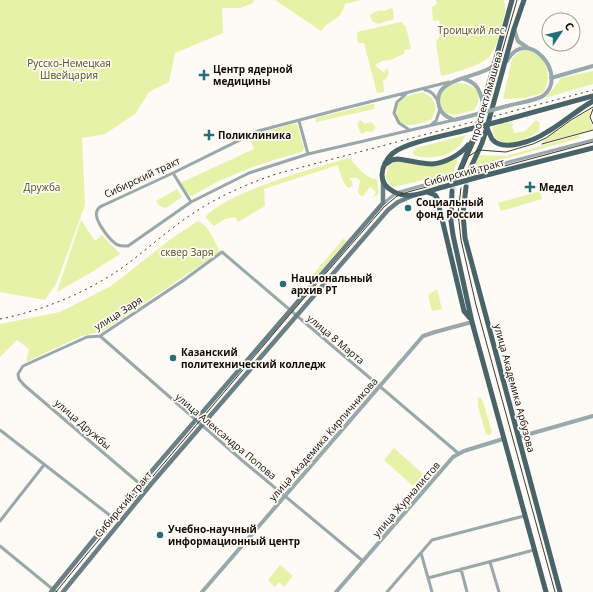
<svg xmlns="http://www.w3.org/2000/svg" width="593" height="592" font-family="'Open Sans',sans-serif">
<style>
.green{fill:#e5f2a8}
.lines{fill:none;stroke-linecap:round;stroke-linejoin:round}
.primary-tunnel{stroke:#dbd6d1;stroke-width:5;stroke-dasharray:5 2.5;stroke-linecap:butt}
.minor{stroke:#99a8aa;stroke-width:3}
.tertiary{stroke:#99a8aa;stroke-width:4}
.secondary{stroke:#6a8084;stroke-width:4.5}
.primary{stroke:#496468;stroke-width:5}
.tram{stroke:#413b35;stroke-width:1}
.rail{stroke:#413b35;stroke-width:1;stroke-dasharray:2 4;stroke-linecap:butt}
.minor-bridge{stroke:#99a8aa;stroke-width:3}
.tertiary-bridge{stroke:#99a8aa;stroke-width:4}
.primary-bridge{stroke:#496468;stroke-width:5}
.poi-dot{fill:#266f79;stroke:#fefaf5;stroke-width:1.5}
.labels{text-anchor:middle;stroke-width:3.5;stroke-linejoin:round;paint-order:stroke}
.park-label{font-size:10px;fill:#4b5317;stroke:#fefaf5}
.poi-label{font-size:10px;font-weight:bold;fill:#120c05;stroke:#fefaf5;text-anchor:start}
.street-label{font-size:10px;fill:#120c05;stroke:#fefaf5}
</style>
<rect width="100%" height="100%" fill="#fefaf5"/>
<!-- green -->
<path class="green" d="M0,0H254L253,3L240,8H222L223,33L175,53L169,82L149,92L135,114L105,134L82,138L85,205L56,284L45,300L0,292Z
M275,0H361L345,4C340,22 331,18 321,31Z
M436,0H504C507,9 504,18 501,27C499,37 496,48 490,56C483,65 453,73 441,76L436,42L439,37V30L441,28L439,20L433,21L432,7L437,4Z
M391,8L393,10L394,19L378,24L372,21L370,16C374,11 380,9 385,11Z
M401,22L406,27L411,49L405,50L404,54L390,60L382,61L375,65L384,73L387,68L389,73L386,79L383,80L384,92L377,93L364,43H358L357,32Z
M527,50C542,53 551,69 547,84C546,87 544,90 543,93L525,98L503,99L512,59L521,51Z
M593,71V84L545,98L551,92L561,78Z
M457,83C474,83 486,94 474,110C458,114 442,122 440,98C444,89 448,86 457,83Z
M423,92L432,98L436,108L432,119C426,122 416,125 408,125C394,124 393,106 402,99C407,95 417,94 423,92Z
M372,104H375L374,109L316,122L315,118Z
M592,109C586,121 592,120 593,129L543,143V141L568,123Z
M360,120L365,124L371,122L376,127L372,132L366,131L364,133L361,134L357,124Z
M536,120L540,123L539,131C532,137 508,146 500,141C494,138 493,133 492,127L509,122L514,125L512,126L514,133L525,131Z
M291,124H297L304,148L302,152C264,162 226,175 192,196L189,195L180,183L254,149L250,139V137L261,133Z
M466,135C463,140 461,144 457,148C446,157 427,160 414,155L413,152L416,148Z
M579,135L580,138L474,167L479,155L506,156Z
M349,158C358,166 365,179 377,179L379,193L373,198L376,192L370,187L363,196L360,195L358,192L360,181L357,178H349L352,181L353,186L348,188C342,182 340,173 338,165L264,189L265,206L238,222L235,217L225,219L214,226L205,217C221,202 241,194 261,186C290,175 319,166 349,158Z
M458,158L453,173L393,187L390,185L386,178L388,166L396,161L437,166Z
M177,189L182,197L166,208C161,207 159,206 156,201Z
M540,191L542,199L501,211L498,203Z
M81,220L95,241L102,235L120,254L90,273L57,292Z
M198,221C209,225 215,243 220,252L103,331L79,337L26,362L29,349L17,340L0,357V324L60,312L111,286L171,239Z
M344,238L346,242L313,280L310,278Z
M437,289L442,309L432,311L428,295Z
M478,397L481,398L483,402L492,432L490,435L486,434L478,406Z
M394,448L423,474L413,486L384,460Z
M280,565L293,576L284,587L279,582L275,587L268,580Z"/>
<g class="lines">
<!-- primary-tunnel -->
<path class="primary-tunnel" d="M466,187L471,168
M452,191L460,170"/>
<!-- minor -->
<path class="minor" d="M449,82L341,109L258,131L173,173L104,205C101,206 98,208 97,211C93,219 109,239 116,244C120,247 123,246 128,246L191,202L249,173L308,154L454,120
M425,90C432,91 434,95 438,101
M406,94L397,102L394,113L399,123L408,129
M299,121L308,154
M432,124L436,121L440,109
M478,170L593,140
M173,173L191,202
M384,203L396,193L452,177
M100,336L244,462L363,561
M0,430L112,517
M140,484L24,385L19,379L18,374L23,366L87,337L100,336L184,280L222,252L458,453
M0,521L44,465
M0,546L56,592
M421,553L432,592
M490,562L499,592
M461,569L467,592
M428,578L534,550
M387,592L432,540L524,516"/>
<!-- tertiary -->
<path class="tertiary" d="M514,29L518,41L528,48
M551,78L593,66
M464,79C477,82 480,91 483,103
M507,106C517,103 535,101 543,96C570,76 527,24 507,61
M470,116L454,120C447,117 441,114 439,106C431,77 478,79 493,66
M519,437L593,416
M202,592L423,336L435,332L472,322
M336,592L453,457L464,451L503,439"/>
<!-- secondary -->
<path class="secondary" d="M51,592L112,517L383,203V182
M63,592L152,483L388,210L398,202L412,196"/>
<!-- primary -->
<path class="primary" d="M501,121L593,96
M487,127C488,131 490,135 492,139C503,153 535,140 547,132C563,123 577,110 593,101
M386,164L392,160L397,159C408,160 421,164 432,164C445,163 460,155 468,145
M471,167L482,143L487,127L514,29L524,0
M460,170L475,134L512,0
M475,178L593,148
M450,185C438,188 426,193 414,195C401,197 382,190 382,175C382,167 387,158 393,153C407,142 448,135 466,130
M466,187L463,214L465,238L560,592
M452,191L451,221L453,235L472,322L546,592
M427,192L435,195L437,198L464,311L470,318"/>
<!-- tram -->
<path class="tram" d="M593,109L590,117L593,124
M542,144L593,130
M469,156L479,150L506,152L533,144L546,138L571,120L593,107
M463,169L478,135L517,0
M461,188L458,213L461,240L476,305L555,592
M56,592L87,554L292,312L384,207L397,196L408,192L593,142"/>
<!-- rail -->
<path class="rail" d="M0,319C40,311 78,296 113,274C136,259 156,240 178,224C208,201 241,186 276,174L593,90"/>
<!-- minor-bridge -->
<path class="minor-bridge" d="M452,177L478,170"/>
<!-- tertiary-bridge -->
<path class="tertiary-bridge" d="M470,116L507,106"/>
<!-- primary-bridge -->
<path class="primary-bridge" d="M466,130L501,121
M450,185L475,178"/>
</g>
<!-- markers -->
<g class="poi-dot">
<path d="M202 69h4v4h4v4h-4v4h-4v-4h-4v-4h4z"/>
<path d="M207 129h4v4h4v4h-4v4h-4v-4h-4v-4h4z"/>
<path d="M528 181h4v4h4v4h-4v4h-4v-4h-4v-4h4z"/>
<circle cx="408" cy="208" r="4"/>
<circle cx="283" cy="284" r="4"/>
<circle cx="173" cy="358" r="4"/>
<circle cx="160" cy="535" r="4"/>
</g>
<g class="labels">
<!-- park labels -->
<g class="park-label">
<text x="471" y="34">Троицкий лес</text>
<text x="69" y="67">Русско-Немецкая<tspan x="69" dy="12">Швейцария</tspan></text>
<text x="42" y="191">Дружба</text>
<text x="187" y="256">сквер Заря</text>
</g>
<!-- poi labels -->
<g class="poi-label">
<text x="213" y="73">Центр ядерной<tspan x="213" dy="12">медицины</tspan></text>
<text x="218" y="139">Поликлиника</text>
<text x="539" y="191">Медел</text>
<text x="416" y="206">Социальный<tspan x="416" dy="12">фонд России</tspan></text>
<text x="291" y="282">Национальный<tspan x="291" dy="12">архив РТ</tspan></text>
<text x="181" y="356">Казанский<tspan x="181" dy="12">политехнический колледж</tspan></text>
<text x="168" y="533">Учебно-научный<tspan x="168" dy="12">информационный центр</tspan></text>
</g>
<!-- street labels -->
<g class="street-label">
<text transform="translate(486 96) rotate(-74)" y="4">проспект Ямашева</text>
<text transform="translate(464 172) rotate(-15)" y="4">Сибирский тракт</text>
<text transform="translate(142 177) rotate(-25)" y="4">Сибирский тракт</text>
<text transform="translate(118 313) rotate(-32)" y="4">улица Заря</text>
<text transform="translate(336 339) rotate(40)" y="4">улица 8 Марта</text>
<text transform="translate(515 388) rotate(75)" y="4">улица Академика Арбузова</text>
<text transform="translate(83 424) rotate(41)" y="4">улица Дружбы</text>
<text transform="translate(226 436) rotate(40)" y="4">улица Александра Попова</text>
<text transform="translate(323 439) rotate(-49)" y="4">улица Академика Кирпичникова</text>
<text transform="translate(406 499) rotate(-49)" y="4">улица Журналистов</text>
<text transform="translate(123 504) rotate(-50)" y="4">Сибирский тракт</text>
</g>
</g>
<!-- north arrow -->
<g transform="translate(561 32) rotate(55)"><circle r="19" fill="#fefaf5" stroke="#a09b95"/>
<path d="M0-3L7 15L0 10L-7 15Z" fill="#266f79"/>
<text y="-6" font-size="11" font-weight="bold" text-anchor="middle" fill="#120c05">С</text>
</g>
</svg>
